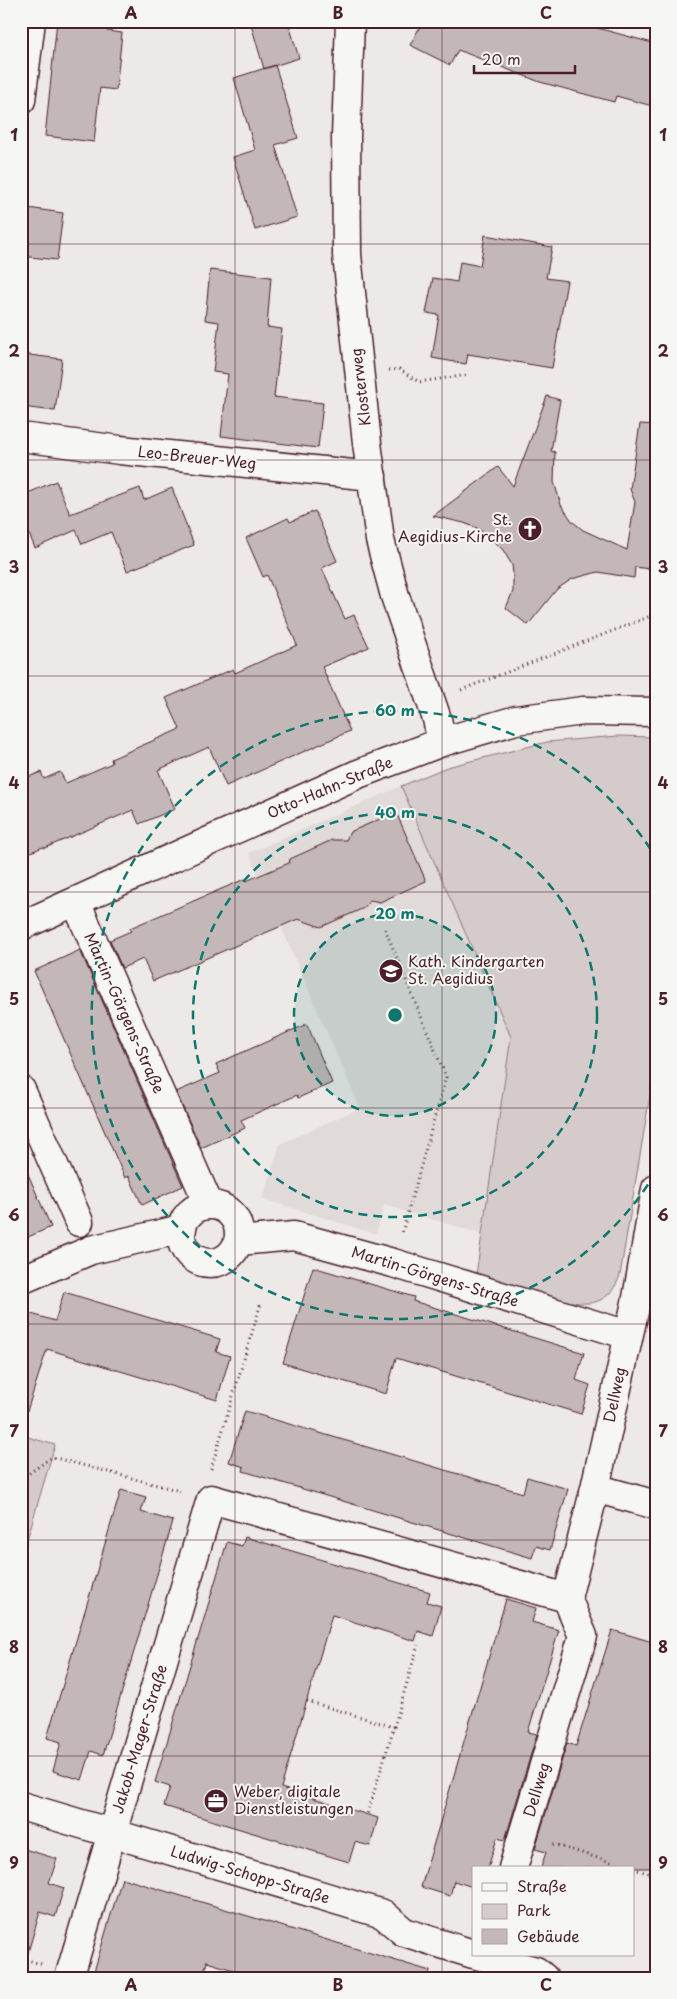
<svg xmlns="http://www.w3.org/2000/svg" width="677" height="1999" font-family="'Playpen Sans',sans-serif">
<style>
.built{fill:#e0dad8}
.green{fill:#d4cbca;stroke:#8f757a}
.building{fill:#c4b7b7;stroke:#4a1f2b}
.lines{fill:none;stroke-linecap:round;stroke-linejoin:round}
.minor-casing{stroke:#4a1f2b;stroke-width:31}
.path{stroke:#4a1f2b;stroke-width:3;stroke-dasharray:1 4;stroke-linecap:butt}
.minor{stroke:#f6f6f2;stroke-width:28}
.grid{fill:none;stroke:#4a1f2b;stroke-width:1;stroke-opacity:0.55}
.ring{fill:none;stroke:#0f766e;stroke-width:2.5;stroke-dasharray:9 6}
.labels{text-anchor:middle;stroke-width:4;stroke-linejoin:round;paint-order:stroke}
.street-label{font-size:15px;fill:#4a1f2b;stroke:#f6f6f2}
.poi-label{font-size:15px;fill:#4a1f2b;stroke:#f6f6f2;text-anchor:start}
.centre{fill:#0f766e;stroke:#f6f6f2;stroke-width:2.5}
.ring-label{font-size:15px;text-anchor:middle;font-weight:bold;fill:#0f766e;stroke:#f6f6f2;stroke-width:4;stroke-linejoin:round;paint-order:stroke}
.neatline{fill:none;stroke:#4a1f2b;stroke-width:2}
.grid-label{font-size:16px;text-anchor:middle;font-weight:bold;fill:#4a1f2b}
</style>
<rect width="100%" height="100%" fill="#ece9e6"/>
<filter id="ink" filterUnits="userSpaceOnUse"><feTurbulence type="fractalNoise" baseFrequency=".02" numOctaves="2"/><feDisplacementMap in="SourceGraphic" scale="10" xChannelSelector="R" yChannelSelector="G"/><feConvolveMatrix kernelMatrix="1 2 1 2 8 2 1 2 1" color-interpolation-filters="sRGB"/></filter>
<g filter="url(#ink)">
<!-- built -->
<path class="built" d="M401,786L511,1037L482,1234L384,1205L376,1234L263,1199L280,1144L360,1108L249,853Z"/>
<!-- green -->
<path class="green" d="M618,736L656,737V1059L620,1275C616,1287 609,1298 595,1302C571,1309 503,1283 476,1275L511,1037L401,786L447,767L547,742Z
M21,1435L55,1445L21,1560Z"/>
<!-- building -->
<path class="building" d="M57,21H108L107,31L122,33L116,90L100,88L94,142L45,136Z
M250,21H288L299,58L264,69Z
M423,21H572L656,44V107L616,96L614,102L540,82L458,50L450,65L410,45Z
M275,65L298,138L275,145L297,217L255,230L233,157L255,150L234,78Z
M21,207L63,213L57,260L21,256Z
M485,235L552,247L546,278L567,281L552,368L468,354L466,364L432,358L439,315L426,313L433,278L457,282L460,262L480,266Z
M210,270L271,277L267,327L282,329L274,397L323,403L318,448L221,436L228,374L213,372L219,322L205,320Z
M21,354L62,359L55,411L21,407Z
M547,396L560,400L551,451L555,452L554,482L561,505L572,521L583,530L627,550L635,502L630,489L640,424L656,425V570L635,567L634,578L598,572L572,579L557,589L528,625L506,608L513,591V574L512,565L503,550L489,537L477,528L464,523L433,516L498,467L513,486Z
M56,481L70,514L140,488L144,500L172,488L194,545L127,571L111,532L82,544L76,530L35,548L21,515V496Z
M315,511L337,561L322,568L345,619L354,615L369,647L322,667L350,731L226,786L209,747L158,770L175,809L139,824L133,810L45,848L43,847L21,856V780L41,772L44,779L60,772L66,783L112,763L111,759L180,729L166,698L233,669L235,673L297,645L267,575L263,577L246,538L288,518L290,522Z
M396,812L426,881L380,902L370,900L364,908L321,927L298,919L153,981L143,959L122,968L110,940L131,931L130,928L245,879L246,881L289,863L290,859L332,840H346L350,832Z
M80,950L183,1186L142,1205L129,1176L125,1178L34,971Z
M307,1024L332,1083L298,1098L297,1095L241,1120L245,1128L201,1148L176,1092L220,1073L216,1064Z
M21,1158L51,1227L21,1240Z
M313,1267L414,1297L413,1301L584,1353L576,1380L590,1385L581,1414L396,1358L386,1394L283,1363Z
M64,1292L220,1339L216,1352L230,1356L217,1400L47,1349L27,1411L21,1410V1311L55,1321Z
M245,1411L523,1493L527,1477L568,1489L550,1550L536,1546L532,1558L243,1471L244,1467L229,1462Z
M121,1490L146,1497L141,1512L173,1521L103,1755L91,1751L82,1780L53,1771L61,1742L47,1738Z
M245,1537L430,1592L427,1602L441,1606L433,1636L418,1631L415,1641L332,1615L281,1788L378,1818L370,1846L355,1842L349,1862L164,1806L170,1787L155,1782L227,1542L242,1546Z
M506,1599L536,1608L532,1622L559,1630L528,1732L537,1734L505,1840L497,1838L488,1868H473V1887L454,1881L450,1896L421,1887Z
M612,1630L656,1643V1868H541L546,1852L535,1849L567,1743L576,1746Z
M21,1848L57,1859L49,1883L64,1888L55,1917L40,1912L28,1952L21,1951Z
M122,1878L430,1971L429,1978H260L207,1962L202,1978H92Z"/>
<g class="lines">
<defs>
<path id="minor" d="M350,21L346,137L347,255L367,443L380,540L395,596L437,719L442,742
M21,100L31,21
M21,437L120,450L372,476
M76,902L209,1205
M21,926L358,774L442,742L516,720L583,711L656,712
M21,1090L79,1222
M181 1234a29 29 0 1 1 58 0a29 29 0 1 1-58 0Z
M238,1241L294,1236L393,1263L628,1335
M21,1280L91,1250L182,1229
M595,1488L656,1505
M21,1806L383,1914L404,1932L473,1954
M513,1868L583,1636L567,1598L595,1488L637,1298L656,1189
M477,1955L536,1971L544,1978
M69,1978L211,1499L567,1598"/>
</defs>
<!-- minor casing -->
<use href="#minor" class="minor-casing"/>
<!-- path -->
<path class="path" d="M389,370L399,369L419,382L468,375
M461,690L656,614
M385,929L446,1077L402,1233
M211,1469L261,1303
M21,1479L52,1457L180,1491
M307,1701L394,1727L367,1815
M394,1727L418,1645
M553,1844L630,1868
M633,1869L656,1875
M21,1958L41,1964
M207,1978L209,1970L205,1969L208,1958"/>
<!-- minor -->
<use href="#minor" class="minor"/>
</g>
</g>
<!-- grid -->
<path class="grid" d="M235,21V1978M442,21V1978M21,244H656M21,460H656M21,676H656M21,892H656M21,1108H656M21,1324H656M21,1540H656M21,1756H656"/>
<!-- distance rings -->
<circle cx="395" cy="1015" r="101" fill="#0f766e" fill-opacity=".12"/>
<g class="ring">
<circle cx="395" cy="1015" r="101"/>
<circle cx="395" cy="1015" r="202"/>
<path d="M656 1172A304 304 0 1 1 656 858"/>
</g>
<!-- icons -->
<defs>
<symbol id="church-disc" viewBox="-11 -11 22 22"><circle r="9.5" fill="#4a1f2b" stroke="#f6f6f2"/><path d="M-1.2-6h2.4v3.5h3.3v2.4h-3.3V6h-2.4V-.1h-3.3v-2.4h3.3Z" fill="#fff"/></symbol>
<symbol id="school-disc" viewBox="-11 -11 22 22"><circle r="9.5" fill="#4a1f2b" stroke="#f6f6f2"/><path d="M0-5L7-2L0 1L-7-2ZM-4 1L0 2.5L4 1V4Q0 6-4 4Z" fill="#fff"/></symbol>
<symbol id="office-disc" viewBox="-11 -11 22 22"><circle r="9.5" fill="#4a1f2b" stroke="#f6f6f2"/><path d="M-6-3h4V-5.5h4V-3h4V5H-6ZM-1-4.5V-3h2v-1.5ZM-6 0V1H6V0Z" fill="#fff"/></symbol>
</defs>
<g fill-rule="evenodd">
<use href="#church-disc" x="516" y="515" width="28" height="28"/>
<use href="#school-disc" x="377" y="957" width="28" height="28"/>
<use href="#office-disc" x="202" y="1787" width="28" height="28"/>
</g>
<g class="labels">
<!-- street labels -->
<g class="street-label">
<text transform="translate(361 387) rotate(-97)" y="5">Klosterweg</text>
<text transform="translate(197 458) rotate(6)" y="5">Leo-Breuer-Weg</text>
<text transform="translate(330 788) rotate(-23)" y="5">Otto-Hahn-Straße</text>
<text transform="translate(124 1013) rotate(66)" y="5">Martin-Görgens-Straße</text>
<text transform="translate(435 1277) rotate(17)" y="5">Martin-Görgens-Straße</text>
<text transform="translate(615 1395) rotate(-78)" y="5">Dellweg</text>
<text transform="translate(140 1739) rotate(-73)" y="5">Jakob-Mager-Straße</text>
<text transform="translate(537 1790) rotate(-73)" y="5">Dellweg</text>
<text transform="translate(250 1875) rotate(17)" y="5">Ludwig-Schopp-Straße</text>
</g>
<!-- poi labels -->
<g class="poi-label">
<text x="512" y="525" text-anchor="end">St.<tspan x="512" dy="17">Aegidius-Kirche</tspan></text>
<text x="408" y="967">Kath. Kindergarten<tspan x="408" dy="17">St. Aegidius</tspan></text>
<text x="234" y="1797">Weber, digitale<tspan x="234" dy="17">Dienstleistungen</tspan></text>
</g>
</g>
<circle cx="395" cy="1015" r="8" class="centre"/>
<g class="ring-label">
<text x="395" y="716">60 m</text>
<text x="395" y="818">40 m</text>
<text x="395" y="919">20 m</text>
</g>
<!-- margin -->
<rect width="677" height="1999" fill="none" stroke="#f6f6f2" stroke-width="55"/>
<!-- legend -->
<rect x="472" y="1866" width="162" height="90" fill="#f6f6f2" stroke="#b1a0a2"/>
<rect x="482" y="1883" width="25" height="8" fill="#f6f6f2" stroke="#b1a0a2"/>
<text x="517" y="1892" font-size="15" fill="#4a1f2b">Straße</text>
<rect x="482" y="1904" width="25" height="15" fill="#d4cbca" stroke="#b1a0a2"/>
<text x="517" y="1916" font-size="15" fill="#4a1f2b">Park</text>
<rect x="482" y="1929" width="25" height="15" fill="#c4b7b7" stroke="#b1a0a2"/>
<text x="517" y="1942" font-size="15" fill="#4a1f2b">Gebäude</text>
<!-- scale -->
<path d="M474 65v8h101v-8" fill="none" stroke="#4a1f2b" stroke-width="2.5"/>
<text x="482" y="65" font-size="15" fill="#4a1f2b" stroke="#f6f6f2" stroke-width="4" paint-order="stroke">20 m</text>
<rect x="28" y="28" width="622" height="1944" class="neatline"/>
<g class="grid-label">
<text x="131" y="19">A</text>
<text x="338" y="19">B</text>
<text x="546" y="19">C</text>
<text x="14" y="141">1</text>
<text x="663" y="141">1</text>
<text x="14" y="357">2</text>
<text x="663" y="357">2</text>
<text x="14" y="573">3</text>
<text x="663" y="573">3</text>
<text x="14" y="789">4</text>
<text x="663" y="789">4</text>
<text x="14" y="1005">5</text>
<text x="663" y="1005">5</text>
<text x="14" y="1221">6</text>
<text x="663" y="1221">6</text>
<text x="14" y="1437">7</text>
<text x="663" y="1437">7</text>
<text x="14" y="1653">8</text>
<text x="663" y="1653">8</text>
<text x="14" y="1869">9</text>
<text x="663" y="1869">9</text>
<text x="131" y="1991">A</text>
<text x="338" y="1991">B</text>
<text x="546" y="1991">C</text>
</g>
</svg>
